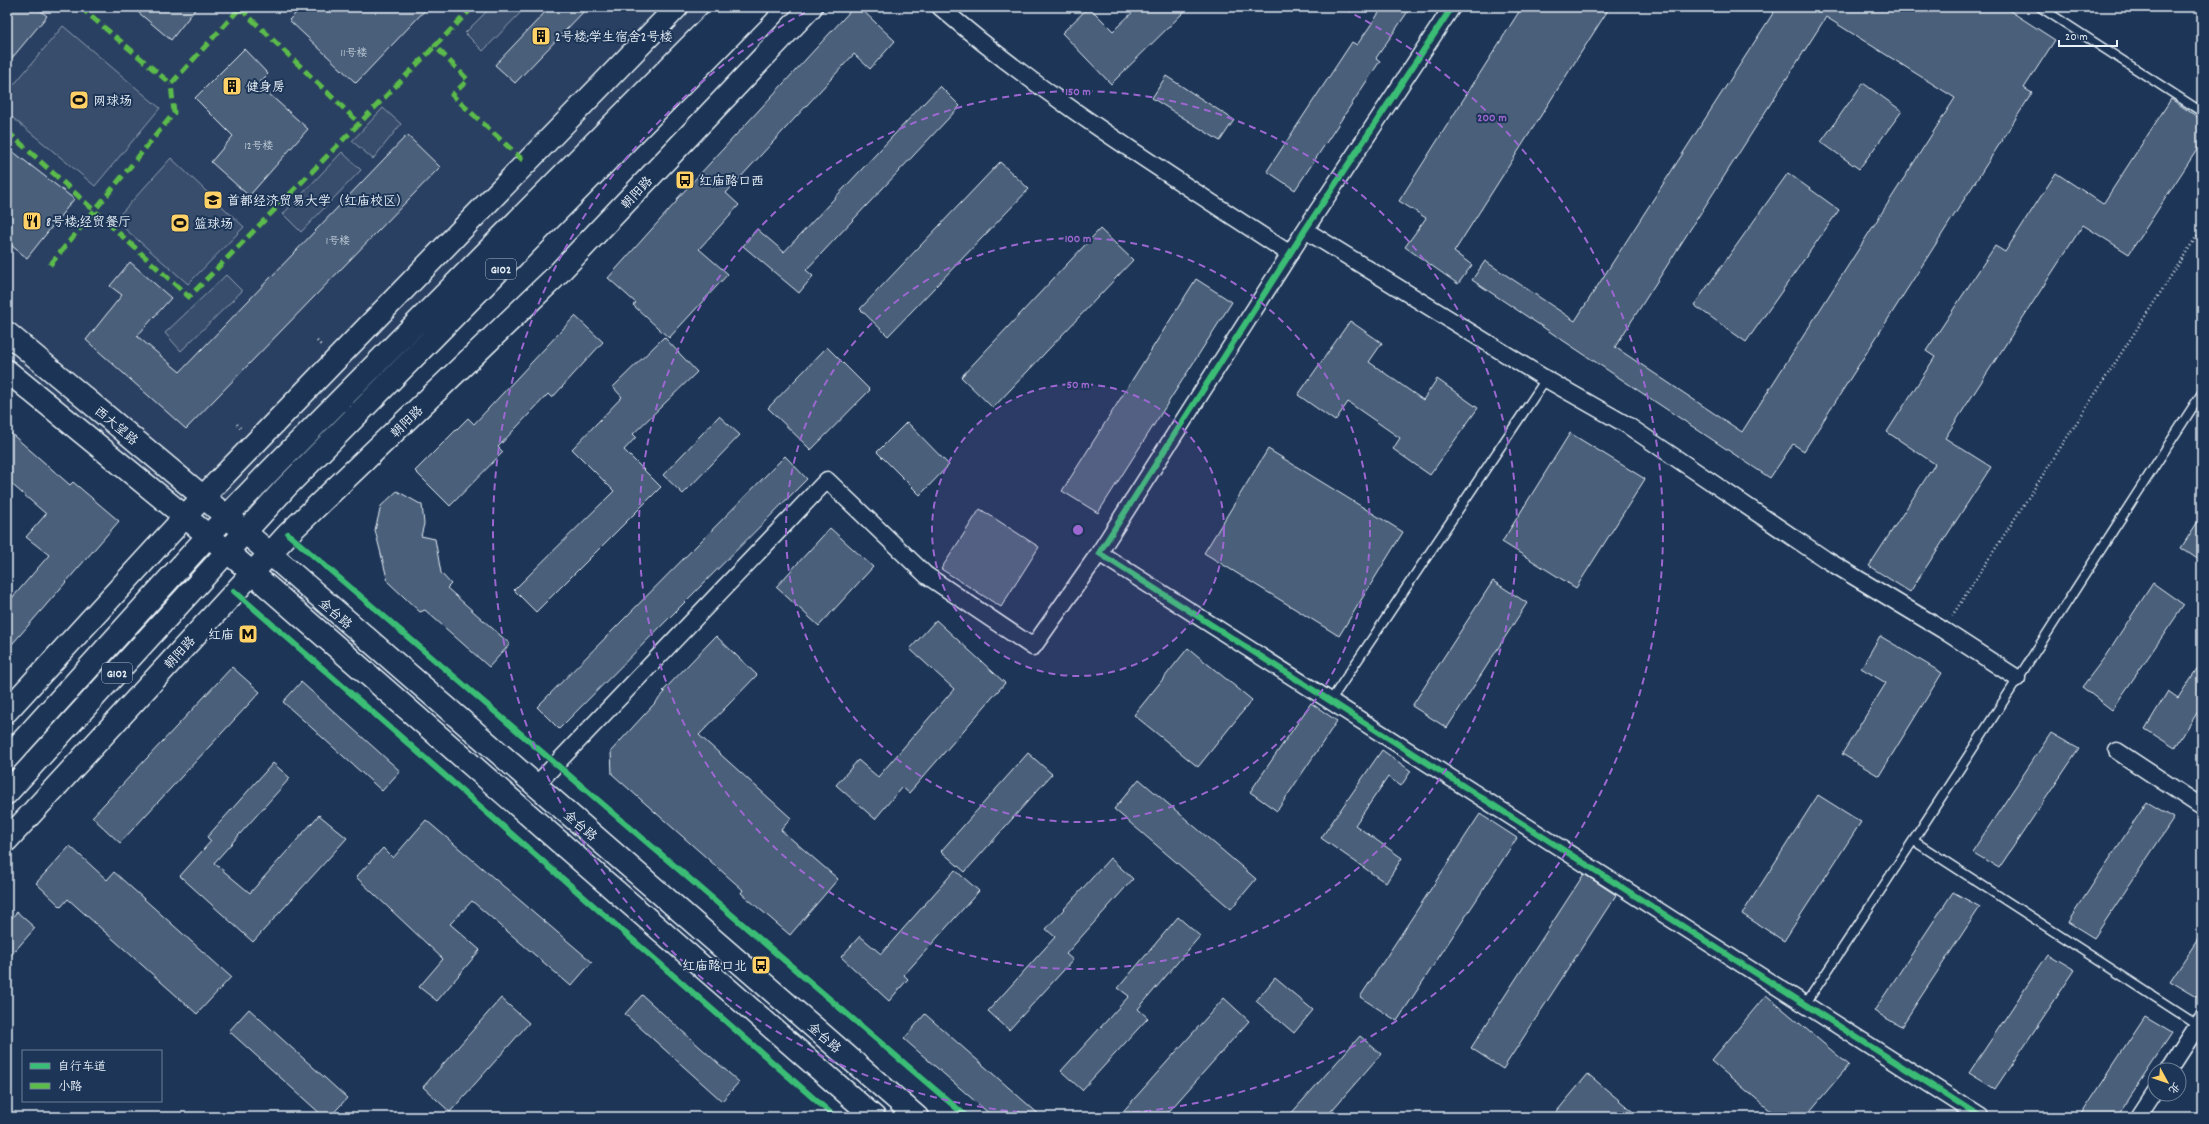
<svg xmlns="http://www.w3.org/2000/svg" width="2209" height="1124" font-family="Dekko,'LXGW WenKai TC',sans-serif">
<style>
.built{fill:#2a4162}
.green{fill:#374d6c;stroke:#909fb2}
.building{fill:#495e7a;stroke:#e8f1f8;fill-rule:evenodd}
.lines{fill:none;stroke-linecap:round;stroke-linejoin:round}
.lane-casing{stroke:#e8f1f8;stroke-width:11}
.street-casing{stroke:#e8f1f8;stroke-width:19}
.secondary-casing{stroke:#e8f1f8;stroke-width:25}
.primary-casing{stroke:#e8f1f8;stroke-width:25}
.highway-casing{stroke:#e8f1f8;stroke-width:25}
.path{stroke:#e8f1f8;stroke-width:2.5;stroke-dasharray:1 3;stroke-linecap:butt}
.lane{stroke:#1d3557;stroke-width:8}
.street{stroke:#1d3557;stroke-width:16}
.secondary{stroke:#1d3557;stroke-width:22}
.primary{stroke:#1d3557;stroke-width:22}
.highway{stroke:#1d3557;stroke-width:22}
.quiet{stroke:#5cbc4b;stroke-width:5;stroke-dasharray:10 5;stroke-linecap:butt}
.cycleway-casing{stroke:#1d3557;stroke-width:8}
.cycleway{stroke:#3abd76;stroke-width:6}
.ring{fill:none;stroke:#9c67d0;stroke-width:2;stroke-dasharray:7 5}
.labels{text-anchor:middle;stroke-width:4;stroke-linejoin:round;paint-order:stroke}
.number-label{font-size:11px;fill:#c0ccd8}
.shield{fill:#1d3557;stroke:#abb9c8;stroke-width:1}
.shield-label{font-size:12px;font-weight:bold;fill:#e8f1f8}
.poi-label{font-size:13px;fill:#e8f1f8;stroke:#1d3557;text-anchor:start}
.street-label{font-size:13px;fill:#e8f1f8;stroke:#1d3557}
.centre{fill:#9c67d0;stroke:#1d3557;stroke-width:2}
.ring-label{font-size:12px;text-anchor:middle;font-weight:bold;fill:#9c67d0;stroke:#1d3557;stroke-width:4;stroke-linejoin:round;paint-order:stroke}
</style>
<rect width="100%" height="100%" fill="#1d3557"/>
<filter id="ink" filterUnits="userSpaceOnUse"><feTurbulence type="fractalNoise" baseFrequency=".025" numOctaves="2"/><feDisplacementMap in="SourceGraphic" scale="8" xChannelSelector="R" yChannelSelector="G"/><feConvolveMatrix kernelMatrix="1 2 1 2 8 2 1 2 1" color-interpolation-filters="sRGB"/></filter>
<g filter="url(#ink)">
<!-- built -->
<path class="built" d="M7,7H745L208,536L7,362Z"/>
<!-- green -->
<path class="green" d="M491,7H526L483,51L465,33Z
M63,26L160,108L95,186L7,113V93Z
M383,108L401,124L373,159L352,141Z
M342,152L361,170L301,232L283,214Z
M171,158L244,227L188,284L115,220Z
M226,275L242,291L181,351L165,333Z"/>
<!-- building -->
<path class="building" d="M7,7H36L47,16L7,64Z
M132,7H197L171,40Z
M302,7H428L356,83L289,20Z
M550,7H588L515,83L495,65Z
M854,7H859L895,41L870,69L854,54L726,193L739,205L699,249L728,274L669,338L633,305L636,303L608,278L677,201L676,200Z
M1089,7L1113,31L1138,7H1189L1111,84L1062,33Z
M1383,7H1411L1376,58L1380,61L1295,190L1267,171L1352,42L1357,45Z
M1522,7H1610L1454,252L1472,265L1458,284L1405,247L1426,218L1399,201Z
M1777,7H2004L2055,40L2024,88L2032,93L1804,451L1793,444L1770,478L1472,280L1485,261L1575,321ZM1826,17L1955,98L1742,432L1615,347Z
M244,49L268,74L258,84L308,129L249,196L211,162L233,136L195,98Z
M1166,76L1234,120L1220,141L1152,98Z
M1863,83L1902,111L1859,169L1821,142Z
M940,86L960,106L806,270L813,276L799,293L743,246L757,229L784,252Z
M2171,99L2202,120V142L2129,254L2083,225L1945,438L1991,467L1910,592L1869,566L1935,464L1887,432L1935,357L1926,351L1995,246L2005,252L2056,173L2103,204Z
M407,135L440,167L186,429L86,340L122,295L110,286L130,262L171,298L137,336L180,372Z
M7,147L74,199L27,258L7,242Z
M1000,162L1029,189L888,336L860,309Z
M1788,173L1839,210L1746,342L1694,305Z
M1100,229L1133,260L993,408L961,377Z
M1196,279L1232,302L1098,513L1062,491Z
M575,316L603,342L552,398L548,394L498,447L503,452L450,506L415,471L468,418L474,424Z
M1350,321L1382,343L1369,362L1423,400L1437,379L1478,408L1430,475L1393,449L1400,438L1348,402L1335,421L1298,395Z
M664,337L697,372L633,434L636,437L624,450L661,487L536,612L514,590L614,491L572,449L622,397L613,387Z
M827,347L870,390L811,450L768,408Z
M719,416L740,435L683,494L663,475Z
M907,422L949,465L920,495L877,452Z
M7,430L70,485L73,482L119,521L7,650V604L49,555L26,537L46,514L7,480Z
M1570,433L1645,479L1576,588L1502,542Z
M1268,449L1403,532L1339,636L1204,553Z
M785,456L807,479L559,729L537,707Z
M397,491L422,505L424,524L421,536L435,539L441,573L451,584L447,588L510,644L489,667L425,610L420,612L388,582L375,530L381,506Z
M980,509L1039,547L1001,607L941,569Z
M2202,515V562L2181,548Z
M830,528L873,567L819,626L776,587Z
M1493,581L1527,603L1447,728L1412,706Z
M2153,583L2184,605L2112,710L2082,687L2104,658Z
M936,620L1005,683L909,793L902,787L875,819L836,785L858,760L878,777L954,689L910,649Z
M716,636L757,675L699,735L791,818L781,830L838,879L790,935L741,893L743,890L612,774L611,751L665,692L663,691Z
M1880,636L1942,673L1879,776L1842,754L1886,683L1861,668Z
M1188,648L1252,700L1198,767L1134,715Z
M2202,661V705L2175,748L2145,729L2168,691L2178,698Z
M232,667L260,692L120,843L92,817Z
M301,682L400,771L382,791L283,702Z
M1311,703L1337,721L1277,811L1250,792Z
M2051,733L2079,749L1999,868L1972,852Z
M1382,750L1411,771L1401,786L1388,777L1355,825L1402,858L1386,883L1321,838Z
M1028,753L1052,774L965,872L941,851Z
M273,763L290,778L214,863L250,893L319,815L347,838L253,942L180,876L211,841L207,837Z
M1139,779L1256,879L1231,909L1114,809Z
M1818,795L1861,822L1784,941L1742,914Z
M2147,802L2174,818L2094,938L2068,922Z
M1480,814L1517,838L1397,1021L1360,997Z
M426,820L592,962L571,986L472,901L450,924L480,950L437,1001L419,987L443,959L356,877L383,848L393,858Z
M70,846L107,880L114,872L231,977L197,1014L68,899L61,907L36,883Z
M1110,858L1133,879L1066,954L1073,960L1009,1030L988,1011L1055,937L1046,929Z
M955,870L979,891L904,975L908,979L889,1001L841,957L860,936L881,954Z
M1584,874L1616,895L1503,1069L1471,1048Z
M1953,892L1980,907L1901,1027L1874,1011Z
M17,912L35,928L7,960V923Z
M1178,917L1200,936L1138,1009L1148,1018L1082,1090L1061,1071L1129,996L1118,988Z
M2202,933V1000L2170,981Z
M2048,954L2075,970L1995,1089L1969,1073Z
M1275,978L1313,1010L1294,1033L1256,1001Z
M642,995L739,1082L722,1101L625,1014Z
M1766,995L1849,1065L1805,1117H1778L1711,1061Z
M501,998L529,1023L450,1112L423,1087Z
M1224,998L1249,1021L1164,1117H1118Z
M249,1009L347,1098L330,1117H324L229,1031Z
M925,1014L1042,1117H993L904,1039Z
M2145,1017L2172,1033L2116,1117H2079Z
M1360,1036L1381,1054L1326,1117H1288Z
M1588,1074L1639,1117H1552Z"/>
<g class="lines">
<defs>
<path id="lane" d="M2040,7L2202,112
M1329,703L1546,379
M1914,841L2198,1025
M1806,1003C1941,802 2070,596 2202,393"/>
<path id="street" d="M940,7C1048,101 1171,175 1290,254
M1452,7L1305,230L1099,553C1392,743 1688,927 1981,1117
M1305,230L1546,379L1627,425L1825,559L1943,630L2017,678
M2117,751L2202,807
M536,785L827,480L926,575L1033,647L1099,553
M2169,1070L2202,1019
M2138,1117L2155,1091"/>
<path id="secondary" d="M7,711L203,497L677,7
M7,840L288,534L554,278L811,7"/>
<path id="primary" d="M7,333L245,532L917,1117
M7,371L228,552L874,1117"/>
<path id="highway" d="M7,758L208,536L269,472L729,7
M7,793L286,487L758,7"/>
</defs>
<!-- lane casing -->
<use href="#lane" class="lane-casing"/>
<!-- street casing -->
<use href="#street" class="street-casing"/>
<!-- secondary casing -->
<use href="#secondary" class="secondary-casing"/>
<!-- primary casing -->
<use href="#primary" class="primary-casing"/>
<!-- highway casing -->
<use href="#highway" class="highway-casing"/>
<!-- path -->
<path class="path" d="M317,341L321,345
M237,424L241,429
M1952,616L2202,228"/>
<!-- lane -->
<use href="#lane" class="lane"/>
<!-- street -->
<use href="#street" class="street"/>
<!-- secondary -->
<use href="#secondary" class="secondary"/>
<!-- primary -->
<use href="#primary" class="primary"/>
<!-- highway -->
<use href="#highway" class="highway"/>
<!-- quiet -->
<path class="quiet" d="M80,7L171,84L241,7
M473,7L435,46L468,80L452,95L526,163
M240,8L359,123
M7,131L189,297L435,46
M50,265L174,113L171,84"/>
<defs>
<path id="cycleway" d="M1452,7L1305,230L1099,553C1392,743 1688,927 1981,1117
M288,534L967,1117
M234,591L835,1117"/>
</defs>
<!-- cycleway casing -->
<use href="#cycleway" class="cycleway-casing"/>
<!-- cycleway -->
<use href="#cycleway" class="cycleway"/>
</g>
</g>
<!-- distance rings -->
<circle cx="1078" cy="530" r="146" fill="#9c67d0" fill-opacity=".12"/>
<g class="ring">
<circle cx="1078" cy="530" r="146"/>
<circle cx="1078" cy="530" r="292"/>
<circle cx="1078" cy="530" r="439"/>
<path d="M1344 9A585 585 0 1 1 812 9"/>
</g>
<!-- icons -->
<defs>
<symbol id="building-square" viewBox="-11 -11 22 22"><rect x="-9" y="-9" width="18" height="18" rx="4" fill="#ffd166" stroke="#1d3557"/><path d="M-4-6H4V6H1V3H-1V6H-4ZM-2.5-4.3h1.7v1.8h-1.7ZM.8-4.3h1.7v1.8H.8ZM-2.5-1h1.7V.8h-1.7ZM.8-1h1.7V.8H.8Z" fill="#111"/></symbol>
<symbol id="stadium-square" viewBox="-11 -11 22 22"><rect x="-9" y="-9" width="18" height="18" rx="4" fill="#ffd166" stroke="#1d3557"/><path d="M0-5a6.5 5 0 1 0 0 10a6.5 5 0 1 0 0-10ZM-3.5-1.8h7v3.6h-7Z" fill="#111"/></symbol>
<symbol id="bus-square" viewBox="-11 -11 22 22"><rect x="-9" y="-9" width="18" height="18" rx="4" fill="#ffd166" stroke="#1d3557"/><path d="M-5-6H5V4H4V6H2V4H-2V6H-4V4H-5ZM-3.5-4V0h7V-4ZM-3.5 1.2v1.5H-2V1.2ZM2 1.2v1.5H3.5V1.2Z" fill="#111"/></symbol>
<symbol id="university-square" viewBox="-11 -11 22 22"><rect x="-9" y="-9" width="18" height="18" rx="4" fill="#ffd166" stroke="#1d3557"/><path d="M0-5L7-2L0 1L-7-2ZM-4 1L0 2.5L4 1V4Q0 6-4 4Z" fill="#111"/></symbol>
<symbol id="restaurant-square" viewBox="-11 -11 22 22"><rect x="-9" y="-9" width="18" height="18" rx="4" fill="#ffd166" stroke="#1d3557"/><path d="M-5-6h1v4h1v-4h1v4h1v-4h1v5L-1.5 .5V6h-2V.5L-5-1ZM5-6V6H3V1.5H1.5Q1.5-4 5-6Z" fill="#111"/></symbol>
<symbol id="metro-square" viewBox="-11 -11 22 22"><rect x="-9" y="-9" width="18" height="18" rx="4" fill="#ffd166" stroke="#1d3557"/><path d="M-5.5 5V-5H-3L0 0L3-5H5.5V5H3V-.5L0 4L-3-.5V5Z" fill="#111"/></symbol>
</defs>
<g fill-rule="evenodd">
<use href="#building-square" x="530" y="25" width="22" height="22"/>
<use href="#building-square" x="221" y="75" width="22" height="22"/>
<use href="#stadium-square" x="68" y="89" width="22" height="22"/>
<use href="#bus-square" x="674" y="169" width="22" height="22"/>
<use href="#university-square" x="202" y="189" width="22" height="22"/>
<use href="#restaurant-square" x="21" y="210" width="22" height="22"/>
<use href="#stadium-square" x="169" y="212" width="22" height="22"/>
<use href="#metro-square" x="237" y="623" width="22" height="22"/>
<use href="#bus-square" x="750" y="954" width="22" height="22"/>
</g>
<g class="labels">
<!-- number labels -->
<g class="number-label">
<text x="354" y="56">11号楼</text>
<text x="259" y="149">12号楼</text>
<text x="338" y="244">1号楼</text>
</g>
<!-- shield labels -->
<g class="shield">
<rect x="486" y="259" width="30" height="20" rx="3"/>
<rect x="102" y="663" width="30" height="20" rx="3"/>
</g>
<g class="shield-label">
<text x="501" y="273">G102</text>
<text x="117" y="677">G102</text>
</g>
<!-- poi labels -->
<g class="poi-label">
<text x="555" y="41">2号楼;学生宿舍2号楼</text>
<text x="246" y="91">健身房</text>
<text x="93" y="105">网球场</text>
<text x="699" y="185">红庙路口西</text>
<text x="227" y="205">首都经济贸易大学（红庙校区）</text>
<text x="46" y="226">8号楼;经贸餐厅</text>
<text x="194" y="228">篮球场</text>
<text x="234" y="639" text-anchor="end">红庙</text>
<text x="747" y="970" text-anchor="end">红庙路口北</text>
</g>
<!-- street labels -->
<g class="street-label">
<text transform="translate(636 192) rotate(-47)" y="5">朝阳路</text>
<text transform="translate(406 421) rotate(-44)" y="5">朝阳路</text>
<text transform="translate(117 425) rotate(40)" y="5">西大望路</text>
<text transform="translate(336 613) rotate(41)" y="5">金台路</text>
<text transform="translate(179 652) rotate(-48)" y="5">朝阳路</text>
<text transform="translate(581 825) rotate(41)" y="5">金台路</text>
<text transform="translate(825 1037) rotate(41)" y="5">金台路</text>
</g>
</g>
<circle cx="1078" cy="530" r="6" class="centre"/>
<g class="ring-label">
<text x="1078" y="95">150 m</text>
<text x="1492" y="121">200 m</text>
<text x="1078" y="242">100 m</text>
<text x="1078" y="388">50 m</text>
</g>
<!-- margin -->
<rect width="2209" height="1124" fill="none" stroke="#1d3557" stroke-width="24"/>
<rect x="12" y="12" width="2185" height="1100" fill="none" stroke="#e8f1f8" stroke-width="1.5" filter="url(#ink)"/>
<!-- legend -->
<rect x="22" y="1050" width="140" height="52" fill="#1d3557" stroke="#6e8097"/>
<rect x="30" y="1063" width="20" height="6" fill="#3abd76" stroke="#6e8097"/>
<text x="58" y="1070" font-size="12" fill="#e8f1f8">自行车道</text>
<rect x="30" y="1083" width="20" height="6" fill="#5cbc4b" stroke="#6e8097"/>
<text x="58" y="1090" font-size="12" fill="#e8f1f8">小路</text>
<!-- north arrow -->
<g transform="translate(2167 1082) rotate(130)"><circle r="19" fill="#1d3557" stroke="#6e8097"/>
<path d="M0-3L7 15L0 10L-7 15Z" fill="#ffd166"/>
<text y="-6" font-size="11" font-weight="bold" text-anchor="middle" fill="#e8f1f8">北</text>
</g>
<!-- scale -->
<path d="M2059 40v6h58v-6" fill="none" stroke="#e8f1f8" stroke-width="2"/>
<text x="2065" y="40" font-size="12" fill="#e8f1f8" stroke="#1d3557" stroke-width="3" paint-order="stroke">20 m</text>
</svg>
